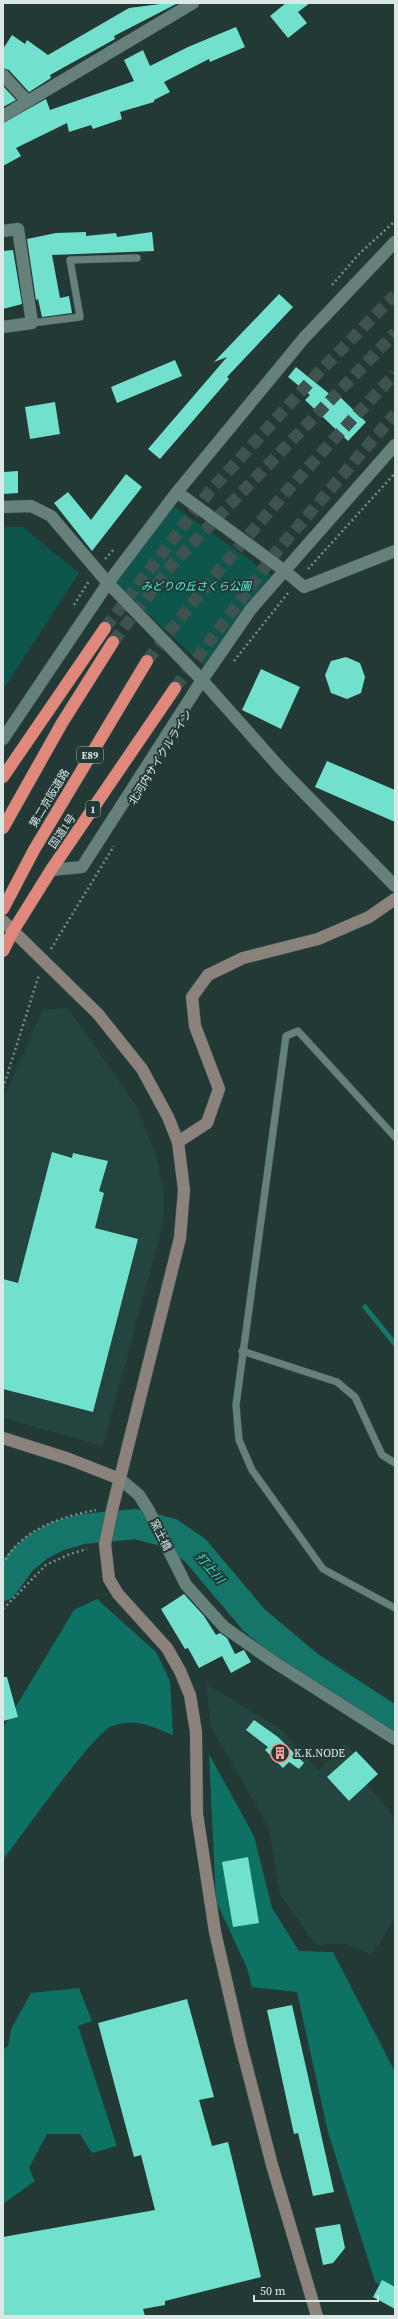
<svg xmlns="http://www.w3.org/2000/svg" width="398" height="2319" font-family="'Source Serif 4','Noto Sans JP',serif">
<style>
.built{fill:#24443f}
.green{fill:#0e554c}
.forest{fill:#0d7164}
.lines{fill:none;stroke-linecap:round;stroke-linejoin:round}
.stream{stroke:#167569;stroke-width:5}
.river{stroke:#167569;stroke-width:30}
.building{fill:#71e1ce}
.highway-tunnel{stroke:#3e534f;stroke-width:12;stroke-dasharray:12 6;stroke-linecap:butt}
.lane-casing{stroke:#3f5451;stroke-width:8}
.street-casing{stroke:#3f5451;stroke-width:13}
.secondary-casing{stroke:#3f5451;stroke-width:13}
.highway-casing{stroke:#3f5451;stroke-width:13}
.path{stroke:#788b87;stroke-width:2.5;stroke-dasharray:2 3;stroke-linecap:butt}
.lane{stroke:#66807b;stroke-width:7}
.street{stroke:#66807b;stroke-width:12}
.secondary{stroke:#8b827b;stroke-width:12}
.highway{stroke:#e0887c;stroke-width:12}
.labels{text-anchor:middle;stroke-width:4;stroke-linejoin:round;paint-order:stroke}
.shield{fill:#223935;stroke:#a3b4b0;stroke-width:1}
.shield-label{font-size:10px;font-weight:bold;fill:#dae8e5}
.park-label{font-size:11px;font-style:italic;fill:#4ff2da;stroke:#223935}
.street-label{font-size:11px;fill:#dae8e5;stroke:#223935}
.poi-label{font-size:11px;fill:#dae8e5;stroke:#223935;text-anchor:start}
.water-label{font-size:12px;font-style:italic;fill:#31dec7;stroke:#223935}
</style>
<rect width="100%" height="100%" fill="#223935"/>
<!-- built -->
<path class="built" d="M68,1008L136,1105L156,1155L164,1191L163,1224L103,1446L3,1418V1098L43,1010Z
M206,1684L278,1727L319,1770L344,1744L373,1768L365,1781L395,1819V1919L372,1955L345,1944L316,1945L280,1895L269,1828L211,1727Z"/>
<!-- green -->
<path class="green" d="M171,504L271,575L204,666L108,577Z
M3,527H23L79,573L3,690Z"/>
<!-- forest -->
<path class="forest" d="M97,1599L156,1652L170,1681L173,1735C150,1726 138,1718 112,1726C94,1732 19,1839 3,1860V1728L74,1610Z
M209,1754L254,1836L272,1908L299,1951L333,1952L395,2072V2292L375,2282L328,2132L297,1992L252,1987L247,1968L216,1901Z
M79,1988L92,2021L78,2026L117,2146L92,2153L80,2134H47L29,2168L35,2181L3,2204V2049L8,2046L11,2029L31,1993Z"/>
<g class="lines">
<!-- stream -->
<path class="stream" d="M365,1307L395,1344"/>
<!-- river -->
<path class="river" d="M3,1586L22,1560L39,1546L58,1536L83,1529L136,1524L170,1533L195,1550L254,1620L309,1666L395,1722"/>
</g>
<!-- building -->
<path class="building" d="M168,3H178L114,36L115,39L50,75L51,78L29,92L9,70L3,68V49L12,35L25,44L27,40L48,55L129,8Z
M286,3H310L298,12L307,23L288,38L270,16Z
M236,27L245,47L210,62L209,59L164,82L170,92L154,100V102L120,112L122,119L93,129L91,125L69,132L67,123L16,148L21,156L3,166V123L46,99L50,110L134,81L124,60L143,50L150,66L188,47Z
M3,86L16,100L3,107Z
M86,232V236L116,233L117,237L152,232L154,251L52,255L60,298L69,296L72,313L42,317L38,299L36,300L27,239L56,233Z
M13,250L22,304L3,309V251Z
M279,294L293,307L227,377L229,379L160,459L148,449L227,357L214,362Z
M175,360L182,376L117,403L111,387Z
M296,367L337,400L340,397L366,422L348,441L305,400L310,395L288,377Z
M55,402L60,434L30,439L25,407Z
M18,471V493L3,494V472Z
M126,474L142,487L92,551L54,503L68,492L91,520Z
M346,657L360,663L365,677L361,693L347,699L331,693L325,675L331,661Z
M261,669L300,687L281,729L242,710Z
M327,761L395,790V822L315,787Z
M52,1152L72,1158L73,1153L108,1161L99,1191L104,1193L95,1228L138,1239L93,1412L3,1389V1279L18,1283Z
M184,1594L204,1616L216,1635L220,1633L227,1638L235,1654L244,1650L251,1662L231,1673L222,1656L199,1668L188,1648L185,1649L161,1609Z
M3,1677H7L18,1717L3,1721Z
M254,1720L278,1737L304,1763L299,1769L289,1762L283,1768L265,1750L268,1747L246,1730Z
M356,1751L378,1774L349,1801L327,1777Z
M248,1857L259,1923L233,1927L222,1862Z
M187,1999L214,2097L199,2100L212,2146L228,2142L261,2277L165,2301V2305L143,2309L145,2316H3V2237L155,2210L141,2155L134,2157L98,2023Z
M292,2005L334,2192L313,2196L298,2133L294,2134L267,2010Z
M340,2224L345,2248L333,2263L323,2265L315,2228Z
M382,2280L395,2287V2309L373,2297Z"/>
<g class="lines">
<!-- highway-tunnel -->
<path class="highway-tunnel" d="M105,628L210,491L318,373L395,295
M113,642L170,567L395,333
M147,661C224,560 307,466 395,374
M175,688L277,551L395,414"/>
<defs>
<path id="lane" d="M32,323L80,317L70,260L137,258
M395,1137L298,1031L286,1036L236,1405L239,1440L252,1470L323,1569L395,1608
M242,1351L337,1382L355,1397L382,1455L395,1463"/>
<path id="street" d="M3,75L27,101
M3,116L193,3
M3,231L18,229L32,323L3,327
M177,492L285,571L304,587L395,551
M3,507L31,506L51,516L108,583L202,680L281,769L395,886
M3,739L108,583L177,492L304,338L395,242
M51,870L82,867L202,680L251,609L395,445
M120,1479L139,1495L149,1511L186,1585L224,1627L271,1660L395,1739"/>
<path id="secondary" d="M3,921L98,1014L142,1069L168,1117L178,1142L184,1190L180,1238L113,1506L105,1544L109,1579L118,1594L167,1648L180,1671L190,1695L196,1732L197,1814L215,1932L241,2045L272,2165L317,2316
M178,1142L207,1123L219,1089L195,1026L192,997L208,975L243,958L318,939L369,917L395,899
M3,1438L69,1459L120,1479"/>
<path id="highway" d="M3,777L105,628
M3,828L62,723L113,642
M3,909L34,850L147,661
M3,951L13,931L51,870L175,688"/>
</defs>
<!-- lane casing -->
<use href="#lane" class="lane-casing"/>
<!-- street casing -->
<use href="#street" class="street-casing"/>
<!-- secondary casing -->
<use href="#secondary" class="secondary-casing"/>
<!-- highway casing -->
<use href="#highway" class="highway-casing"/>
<!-- path -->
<path class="path" d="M332,285L359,254L395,221
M105,559L115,548
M308,569L395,473
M74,605L89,581
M234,661L288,593
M51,949L114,846
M3,1088L39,975
M3,1564C21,1529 61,1517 96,1510
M3,1609L46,1565L70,1554L87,1549"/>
<!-- lane -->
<use href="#lane" class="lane"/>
<!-- street -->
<use href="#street" class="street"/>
<!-- secondary -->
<use href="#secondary" class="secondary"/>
<!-- highway -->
<use href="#highway" class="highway"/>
</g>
<!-- icons -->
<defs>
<symbol id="building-ring" viewBox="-11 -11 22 22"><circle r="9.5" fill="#223935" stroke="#f59c90" stroke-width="1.5"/><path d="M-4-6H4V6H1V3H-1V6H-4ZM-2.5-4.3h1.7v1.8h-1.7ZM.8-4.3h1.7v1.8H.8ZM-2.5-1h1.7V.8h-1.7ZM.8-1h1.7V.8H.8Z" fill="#f59c90"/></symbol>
</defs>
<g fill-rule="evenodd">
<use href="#building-ring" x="269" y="1742" width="22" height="22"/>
</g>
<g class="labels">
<!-- shield labels -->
<g class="shield">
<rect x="77" y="747" width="26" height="16" rx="3"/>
<rect x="86" y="801" width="14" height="16" rx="3"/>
</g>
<g class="shield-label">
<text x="90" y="759">E89</text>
<text x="93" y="813">1</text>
</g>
<!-- park labels -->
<g class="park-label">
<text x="196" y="590">みどりの丘さくら公園</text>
</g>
<!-- street labels -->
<g class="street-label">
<text transform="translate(160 757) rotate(-58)" y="4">北河内サイクルライン</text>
<text transform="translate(49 798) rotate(-59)" y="4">第二京阪道路</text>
<text transform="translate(62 831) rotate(-56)" y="4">国道1号</text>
<text transform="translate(161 1535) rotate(63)" y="4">窯土橋</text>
</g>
<!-- poi labels -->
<g class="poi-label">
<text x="294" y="1757">K.K.NODE</text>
</g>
<!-- water labels -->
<g class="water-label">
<text transform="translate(210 1568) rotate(49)" y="4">打上川</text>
</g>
</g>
<!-- border -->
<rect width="398" height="2319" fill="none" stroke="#dae8e5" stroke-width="8"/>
<!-- scale -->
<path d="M254 2295v6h124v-6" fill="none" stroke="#dae8e5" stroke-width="2"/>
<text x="260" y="2295" font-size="12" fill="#dae8e5" stroke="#223935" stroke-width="3" paint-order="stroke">50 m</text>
</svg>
